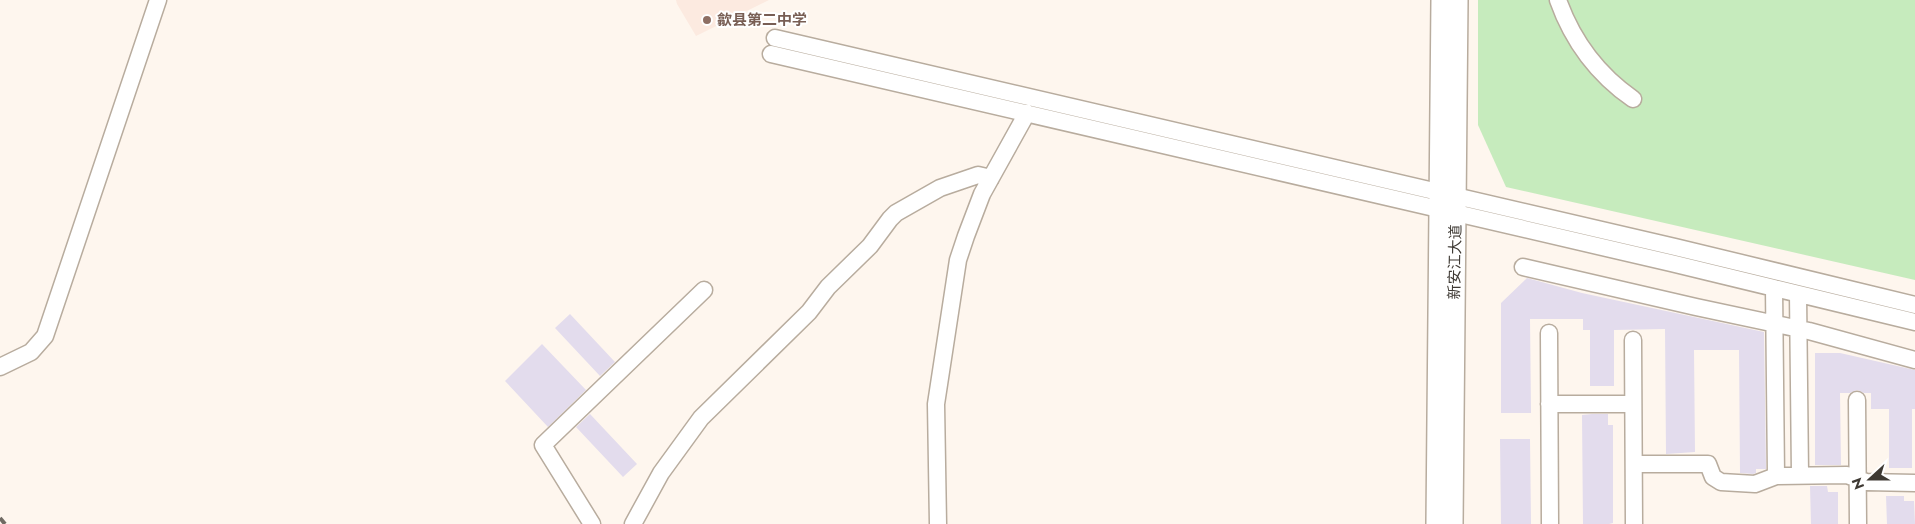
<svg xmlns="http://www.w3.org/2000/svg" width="1915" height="524" font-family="Jost,'Noto Sans SC',sans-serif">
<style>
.education{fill:#fceae0}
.green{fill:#c6ebbd}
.building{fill:#e3dced}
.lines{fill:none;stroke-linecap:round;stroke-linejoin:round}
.minor-casing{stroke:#b8ac9e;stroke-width:19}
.major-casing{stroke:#b8ac9e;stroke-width:24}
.minor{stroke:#fff;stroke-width:16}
.major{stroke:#fff;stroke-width:21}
.rail{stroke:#706a63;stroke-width:4;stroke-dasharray:8 4;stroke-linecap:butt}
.education-dot{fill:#8d6e63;stroke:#fff;stroke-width:2}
.labels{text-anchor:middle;stroke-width:4;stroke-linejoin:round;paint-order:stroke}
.education-label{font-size:15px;font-weight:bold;fill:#785e54;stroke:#fff;text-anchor:start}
.street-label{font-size:15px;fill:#3e3933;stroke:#fff}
</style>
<rect width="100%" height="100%" fill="#fef6ee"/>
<!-- education -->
<path class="education" d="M676,0H769L696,36L677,4Z"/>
<!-- green -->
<path class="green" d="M1478,0H1915V280L1506,187L1478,125Z"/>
<!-- building -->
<path class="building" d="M1527,278L1582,293L1764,332L1766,469H1756V473L1753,474L1740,473L1739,350H1694L1695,452L1666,454L1665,329L1614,330V386H1590V330H1583V319H1530L1531,413H1501V303Z
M570,314L615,362L600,376L555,328Z
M542,344L586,390L548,427L505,381Z
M1815,353H1840L1915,370V409H1912V468H1889V409H1871V393H1864L1857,390L1850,393H1840L1841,465H1815Z
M590,414L637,464L623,477L576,427Z
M1592,414H1608V425H1613V523L1609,524H1583L1582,415Z
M1500,439H1530L1531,524H1501Z
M1810,486H1827L1828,492H1838V524H1811Z
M1886,496H1904V501H1914L1915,524H1887Z"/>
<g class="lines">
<defs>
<path id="minor" d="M1558,0C1573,42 1597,74 1633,99
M775,38L1675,247L1915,305
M771,54L1671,263L1915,322
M1523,267L1696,307L1809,331L1915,360
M1774,288L1776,476
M1798,294L1800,475
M1549,333L1550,524
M1633,340L1634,524
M0,367L31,352L45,336L158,0
M1857,400L1858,524
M1549,404H1633
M1634,464H1708L1713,477L1721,482L1755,484L1776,476L1847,475L1866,482L1915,483
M592,524L543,445L704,290
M633,524L661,473L701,418L809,312L828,287L870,246L890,219L896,213L940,188L978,175L991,178
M938,524L936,404L958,260L966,236L982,194L1027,113"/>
<path id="major" d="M1437,524L1442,0
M1452,524L1457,0"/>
</defs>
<!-- minor casing -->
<use href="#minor" class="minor-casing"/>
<!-- major casing -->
<use href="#major" class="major-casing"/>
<!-- minor -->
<use href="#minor" class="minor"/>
<!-- major -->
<use href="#major" class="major"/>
<!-- rail -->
<path class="rail" d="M0,518L5,524"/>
</g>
<!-- markers -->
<circle class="education-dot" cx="707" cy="20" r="5"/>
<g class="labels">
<!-- education labels -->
<g class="education-label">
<text x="717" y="25">歙县第二中学</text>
</g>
<!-- street labels -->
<g class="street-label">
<text transform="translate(1455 262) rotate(-89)" y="5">新安江大道</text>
</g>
</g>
<!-- north arrow -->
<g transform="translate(1870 479) rotate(249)" stroke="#ffffff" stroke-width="4" paint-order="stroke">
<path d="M0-4L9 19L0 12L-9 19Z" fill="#3e3933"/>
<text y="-8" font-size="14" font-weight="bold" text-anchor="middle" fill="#3e3933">N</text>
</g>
</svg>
